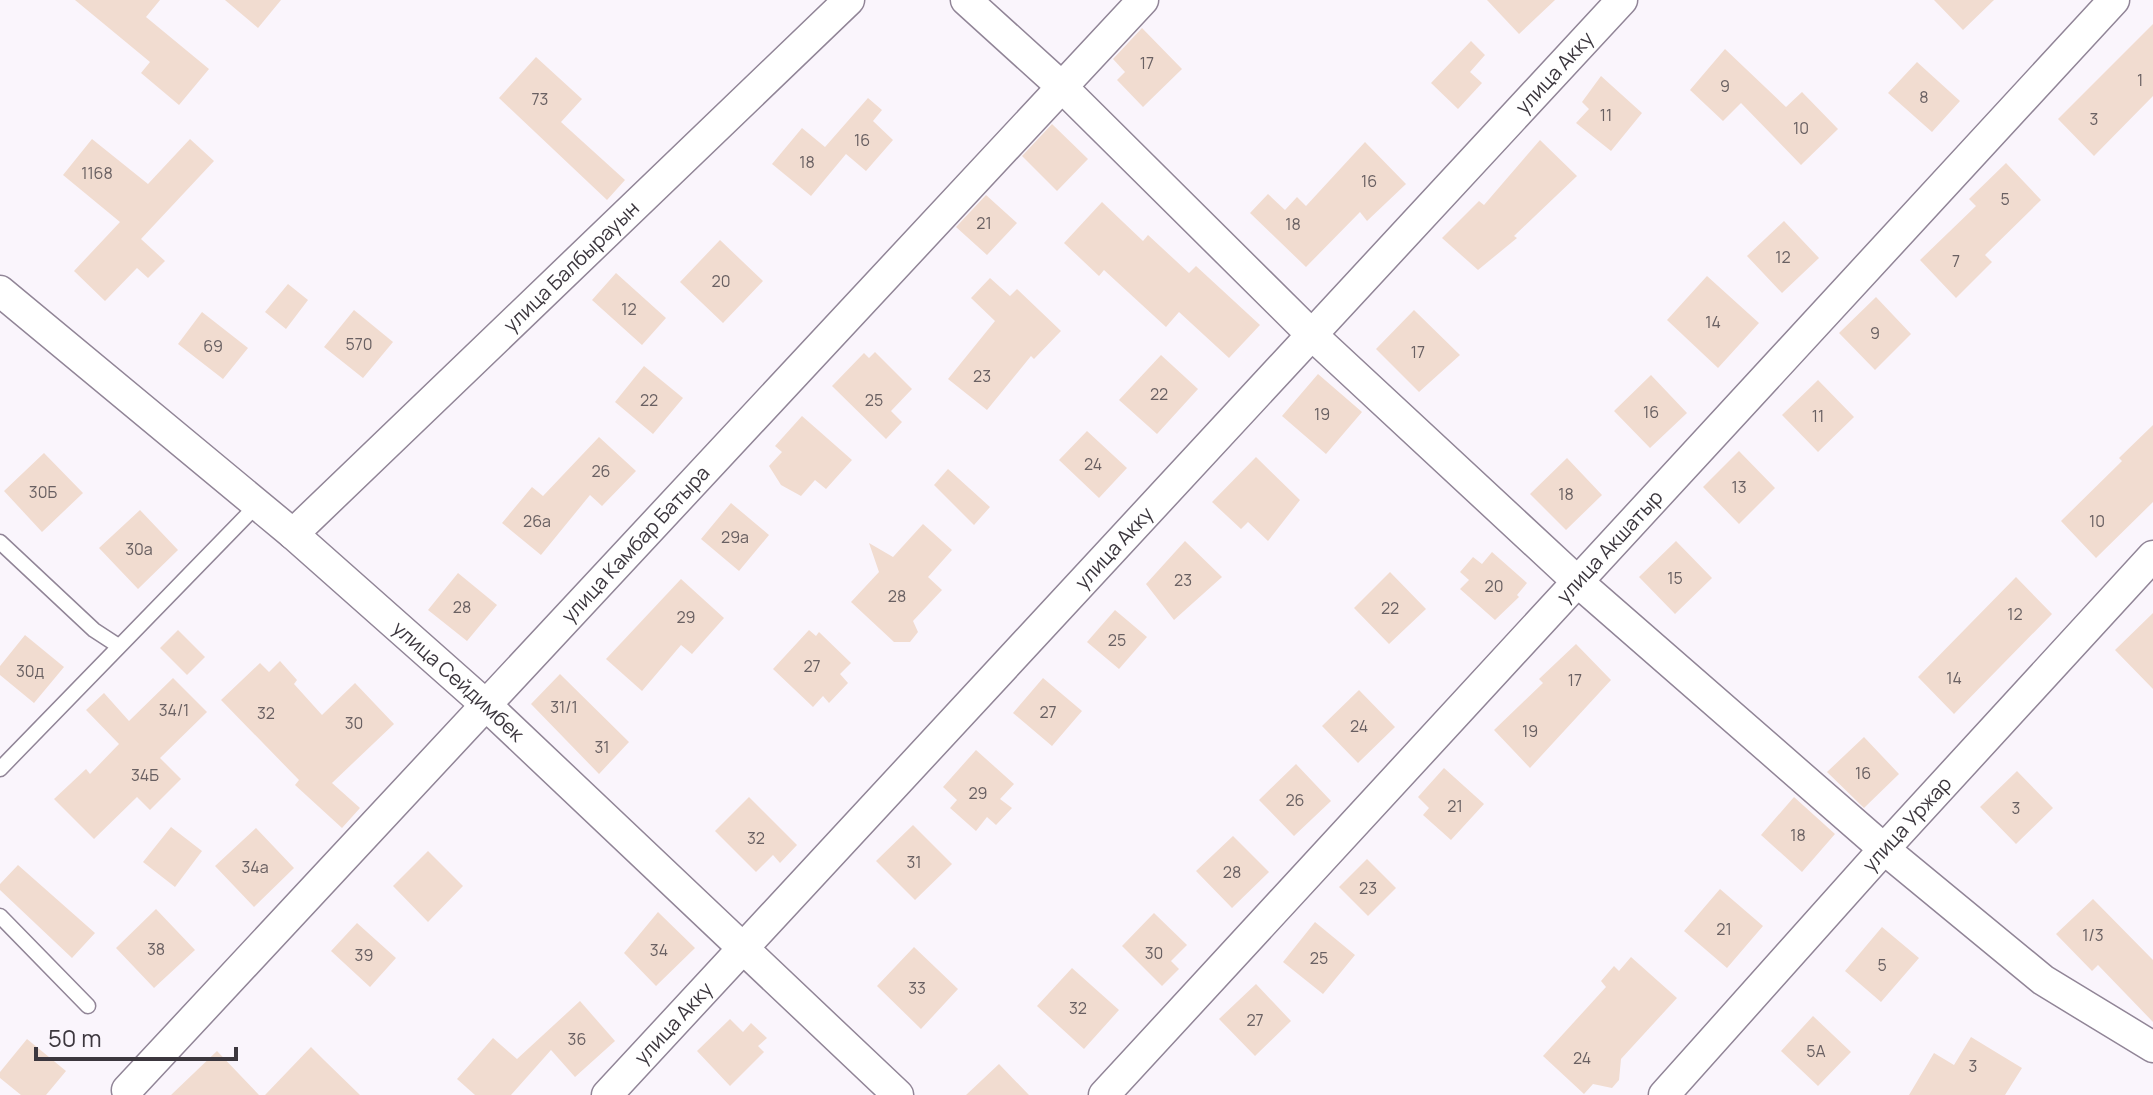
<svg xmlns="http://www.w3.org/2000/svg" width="2153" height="1095" font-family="Manrope,sans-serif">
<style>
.building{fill:#f1dcd0}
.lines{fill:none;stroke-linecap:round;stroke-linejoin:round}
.service-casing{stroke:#918597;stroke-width:17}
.minor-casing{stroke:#918597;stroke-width:33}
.service{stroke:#fff;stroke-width:14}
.minor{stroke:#fff;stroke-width:30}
.labels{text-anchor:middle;stroke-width:6;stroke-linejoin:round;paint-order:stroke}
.number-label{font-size:16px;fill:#696062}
.street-label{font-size:20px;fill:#3c373e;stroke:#faf5fc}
</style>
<rect width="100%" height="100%" fill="#faf5fc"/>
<!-- building -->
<path class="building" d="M75,0H160L146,17L209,69L179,105L141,73L150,62Z
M225,0H281L258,28Z
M1487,0H1555L1519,34Z
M1934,0H1994L1963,30Z
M2153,24V96L2094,156L2058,119Z
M1142,28L1182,69L1143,107L1117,80L1125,72L1113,59Z
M1471,41L1485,55L1470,72L1482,83L1458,109L1431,83Z
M1725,49L1786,107L1802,92L1838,129L1801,165L1741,103L1723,121L1690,90Z
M536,57L582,99L561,122L625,180L607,200L499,98Z
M1917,62L1960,101L1932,132L1888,93Z
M1601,76L1642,113L1611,151L1576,123L1589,109L1582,102Z
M868,98L882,110L873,121L893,140L866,171L846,154L811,196L772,164L802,128L825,147Z
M1052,124L1088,159L1057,191L1022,156Z
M92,139L148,184L190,139L214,161L141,239L165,261L148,278L137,268L105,301L74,271L120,222L63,175Z
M1540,140L1577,176L1514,236L1517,238L1478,270L1442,238L1479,201L1484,205Z
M1365,142L1406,184L1367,221L1360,212L1306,267L1250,213L1268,194L1285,210L1297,197L1306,206Z
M2006,163L2041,200L1985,255L1992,262L1956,298L1920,260L1976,206L1969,199Z
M986,195L1017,223L987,255L956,227Z
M1102,202L1143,241L1148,235L1189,273L1196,266L1260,325L1229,358L1179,312L1166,327L1104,270L1099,276L1064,243Z
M1784,221L1819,258L1782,293L1747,256Z
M720,240L763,281L723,323L680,282Z
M616,273L666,318L642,345L592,300Z
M1707,276L1759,323L1718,368L1667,320Z
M990,278L1010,296L1017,289L1061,331L1034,359L1031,356L987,410L948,379L995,321L971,298Z
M288,284L308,300L286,329L265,312Z
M1876,297L1911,334L1875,370L1839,333Z
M354,310L393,342L363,378L324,347Z
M1414,310L1460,355L1419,392L1376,349Z
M202,312L248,348L223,379L178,344Z
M875,352L912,389L891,411L902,422L886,439L832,386L864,353L869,358Z
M1161,355L1198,389L1157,434L1119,400Z
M644,366L683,398L653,434L615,402Z
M1318,374L1362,412L1326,454L1282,416Z
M1651,375L1687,413L1650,448L1614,411Z
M1818,380L1854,417L1818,452L1782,415Z
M802,416L852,460L826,489L815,480L801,496L781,485L769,466L782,452L775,446Z
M2153,425V502L2096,558L2061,521L2122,461L2119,458Z
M1087,431L1127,468L1099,498L1059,460Z
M599,437L636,471L602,506L590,495L541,555L502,523L532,487L543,496Z
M1739,451L1775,488L1739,524L1703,487Z
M44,453L83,493L42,532L4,491Z
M1256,457L1300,500L1268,541L1248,522L1241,529L1212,502Z
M1567,458L1602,495L1566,530L1530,494Z
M948,469L990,507L974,525L934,485Z
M731,503L769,535L739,571L701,539Z
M140,510L178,550L138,589L99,548Z
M923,524L952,550L928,577L942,590L913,621L918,632L910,642H894L851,602L879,572L869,543L893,557Z
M1185,541L1222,577L1174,620L1146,584Z
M1676,541L1712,578L1675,614L1639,577Z
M1492,552L1527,583L1517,595L1519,597L1495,620L1460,589L1469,580L1460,572L1473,557L1482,564Z
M1390,572L1426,609L1389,644L1354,608Z
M458,573L497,605L467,641L428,610Z
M2016,577L2052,614L1954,714L1918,677Z
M681,579L724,618L692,654L681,645L642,691L606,659Z
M1115,610L1147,637L1119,669L1087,642Z
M2153,613V689L2115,650Z
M178,630L205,657L187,675L160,648Z
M809,630L816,636L819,632L851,663L840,674L848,683L829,703L823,696L813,707L773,669Z
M25,635L64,667L34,703L0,675V666Z
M1576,644L1611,680L1530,768L1494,730L1543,683L1539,679Z
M280,661L297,680L294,684L322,715L355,683L394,724L332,783L360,808L342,828L295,785L299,780L221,700L260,663L269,672Z
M560,674L629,742L599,774L531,704Z
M173,678L207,712L160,758L181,779L150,810L137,797L94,839L54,799L86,769L90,774L119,744L86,710L104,693L129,721Z
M1043,678L1082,711L1052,746L1013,713Z
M1359,690L1395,727L1358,763L1322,726Z
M1864,737L1899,774L1864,808L1827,772Z
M976,750L1014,784L1000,799L1012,808L996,825L987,817L976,831L950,808L957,800L943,787Z
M1296,764L1331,801L1294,836L1259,800Z
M1444,768L1484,804L1451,840L1423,815L1429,808L1418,797Z
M2017,771L2053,808L2016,844L1980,807Z
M749,797L797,845L780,863L773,855L756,872L715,831Z
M1794,797L1835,834L1802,872L1761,835Z
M913,825L952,864L915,900L876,861Z
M171,827L202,851L175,887L143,862Z
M256,828L294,868L254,907L215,866Z
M1233,836L1269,872L1232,908L1196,871Z
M428,851L463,886L428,922L393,886Z
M1367,859L1396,888L1368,916L1339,887Z
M18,865L95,933L72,958L0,890V884Z
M1720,889L1763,926L1727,968L1684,931Z
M2093,899L2153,960V1022L2098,965L2092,971L2056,934Z
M156,909L195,950L154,988L116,948Z
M658,912L695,948L656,986L624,953Z
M1154,913L1187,945L1171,961L1179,969L1162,986L1122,946Z
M1315,922L1355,955L1323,994L1283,962Z
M357,923L396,958L370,987L331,951Z
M1882,927L1919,958L1881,1002L1845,971Z
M914,947L958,989L921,1029L877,986Z
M1631,957L1677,998L1621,1059L1619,1080L1612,1088L1593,1084L1584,1094L1543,1056L1606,987L1601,981L1614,966L1619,971Z
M1072,968L1119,1010L1084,1049L1037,1006Z
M1256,984L1291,1021L1255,1056L1219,1019Z
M580,1001L615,1041L575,1077L551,1050L511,1095H475L457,1079L493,1038L517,1059Z
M1813,1016L1851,1052L1818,1086L1781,1051Z
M730,1019L743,1032L751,1023L767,1038L758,1046L764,1052L730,1086L697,1051Z
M1971,1037L2022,1068L2005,1095H1909L1934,1053L1954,1065Z
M27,1039L66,1071L46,1095H21L0,1078V1072Z
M311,1047L324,1060L360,1095H265Z
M217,1051L259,1095H171Z
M999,1064L1029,1095H966Z"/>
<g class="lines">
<defs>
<path id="service" d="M0,542L94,630L117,645
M0,769L258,504
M0,916L88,1006"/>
<g id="minor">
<path d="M966,0L1062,87L1312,335L1578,582L1884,849L2043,980L2153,1047"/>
<path id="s1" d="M0,291L293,534L486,705L898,1095"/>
<path id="s2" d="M293,534L849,0"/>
<path id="s3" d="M127,1090L1143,0"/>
<path id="s4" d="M607,1095L1622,0"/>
<path id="s5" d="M1104,1095L2114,0"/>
<path id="s6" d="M1664,1095L1884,849L2153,556"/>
</g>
</defs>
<!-- service casing -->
<use href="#service" class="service-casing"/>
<!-- minor casing -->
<use href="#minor" class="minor-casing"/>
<!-- service -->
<use href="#service" class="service"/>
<!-- minor -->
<use href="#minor" class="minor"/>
</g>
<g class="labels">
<!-- number labels -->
<g class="number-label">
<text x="1147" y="69">17</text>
<text x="2140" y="86">1</text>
<text x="1725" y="92">9</text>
<text x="1924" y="103">8</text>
<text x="540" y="105">73</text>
<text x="1606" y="121">11</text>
<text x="2094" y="125">3</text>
<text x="1801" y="134">10</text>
<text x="862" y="146">16</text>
<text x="807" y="168">18</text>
<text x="97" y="179">1168</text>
<text x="1369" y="187">16</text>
<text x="2005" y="205">5</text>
<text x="984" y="229">21</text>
<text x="1293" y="230">18</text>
<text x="1783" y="263">12</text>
<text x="1956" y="267">7</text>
<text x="721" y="287">20</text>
<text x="629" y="315">12</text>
<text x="1713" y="328">14</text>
<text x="1875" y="339">9</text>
<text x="359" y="350">570</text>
<text x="213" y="352">69</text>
<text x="1418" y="358">17</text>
<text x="982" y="382">23</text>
<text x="1159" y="400">22</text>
<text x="649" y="406">22</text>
<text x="874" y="406">25</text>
<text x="1651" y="418">16</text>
<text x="1322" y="420">19</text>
<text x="1818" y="422">11</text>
<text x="1093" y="470">24</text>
<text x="601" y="477">26</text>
<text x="1739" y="493">13</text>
<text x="43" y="498">30Б</text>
<text x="1566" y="500">18</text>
<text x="537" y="527">26а</text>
<text x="2097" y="527">10</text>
<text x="735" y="543">29а</text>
<text x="139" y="555">30а</text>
<text x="1675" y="584">15</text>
<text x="1183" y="586">23</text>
<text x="1494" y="592">20</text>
<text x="897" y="602">28</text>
<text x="462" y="613">28</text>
<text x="1390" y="614">22</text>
<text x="2015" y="620">12</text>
<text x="686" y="623">29</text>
<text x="1117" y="646">25</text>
<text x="812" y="672">27</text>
<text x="30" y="677">30д</text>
<text x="1954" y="684">14</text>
<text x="1575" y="686">17</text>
<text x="564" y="713">31/1</text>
<text x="174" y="716">34/1</text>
<text x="1048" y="718">27</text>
<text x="266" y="719">32</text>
<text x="354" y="729">30</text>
<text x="1359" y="732">24</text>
<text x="1530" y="737">19</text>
<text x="602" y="753">31</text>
<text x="1863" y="779">16</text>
<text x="145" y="781">34Б</text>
<text x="978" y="799">29</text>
<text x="1295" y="806">26</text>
<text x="1455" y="812">21</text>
<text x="2016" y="814">3</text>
<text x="1798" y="841">18</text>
<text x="756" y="844">32</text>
<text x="914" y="868">31</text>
<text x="255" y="873">34а</text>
<text x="1232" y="878">28</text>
<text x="1368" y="894">23</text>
<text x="1724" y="935">21</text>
<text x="2093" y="941">1/3</text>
<text x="156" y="955">38</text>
<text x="659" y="956">34</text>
<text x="1154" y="959">30</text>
<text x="364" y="961">39</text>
<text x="1319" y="964">25</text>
<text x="1882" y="971">5</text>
<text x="917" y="994">33</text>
<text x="1078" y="1014">32</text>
<text x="1255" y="1026">27</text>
<text x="577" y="1045">36</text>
<text x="1816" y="1057">5А</text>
<text x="1582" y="1064">24</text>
<text x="1973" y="1072">3</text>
</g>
<!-- street labels -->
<g class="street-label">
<text dy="7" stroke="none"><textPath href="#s4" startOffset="1394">улица Акку</textPath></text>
<text dy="7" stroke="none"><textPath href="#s2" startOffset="386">улица Балбырауын</textPath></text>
<text dy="7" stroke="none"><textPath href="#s3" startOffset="746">улица Камбар Батыра</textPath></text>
<text dy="7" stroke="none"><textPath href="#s4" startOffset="746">улица Акку</textPath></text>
<text dy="7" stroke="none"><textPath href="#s5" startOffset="746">улица Акшатыр</textPath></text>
<text dy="7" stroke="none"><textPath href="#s1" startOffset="602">улица Сейдимбек</textPath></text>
<text dy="7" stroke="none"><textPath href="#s6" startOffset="364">улица Уржар</textPath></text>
<text dy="7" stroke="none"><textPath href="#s4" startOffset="98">улица Акку</textPath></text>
</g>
</g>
<!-- scale -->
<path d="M36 1047v12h200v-12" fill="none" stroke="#3c373e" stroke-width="4"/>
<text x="48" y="1047" font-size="24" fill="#3c373e" stroke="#faf5fc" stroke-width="6" paint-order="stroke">50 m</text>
</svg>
